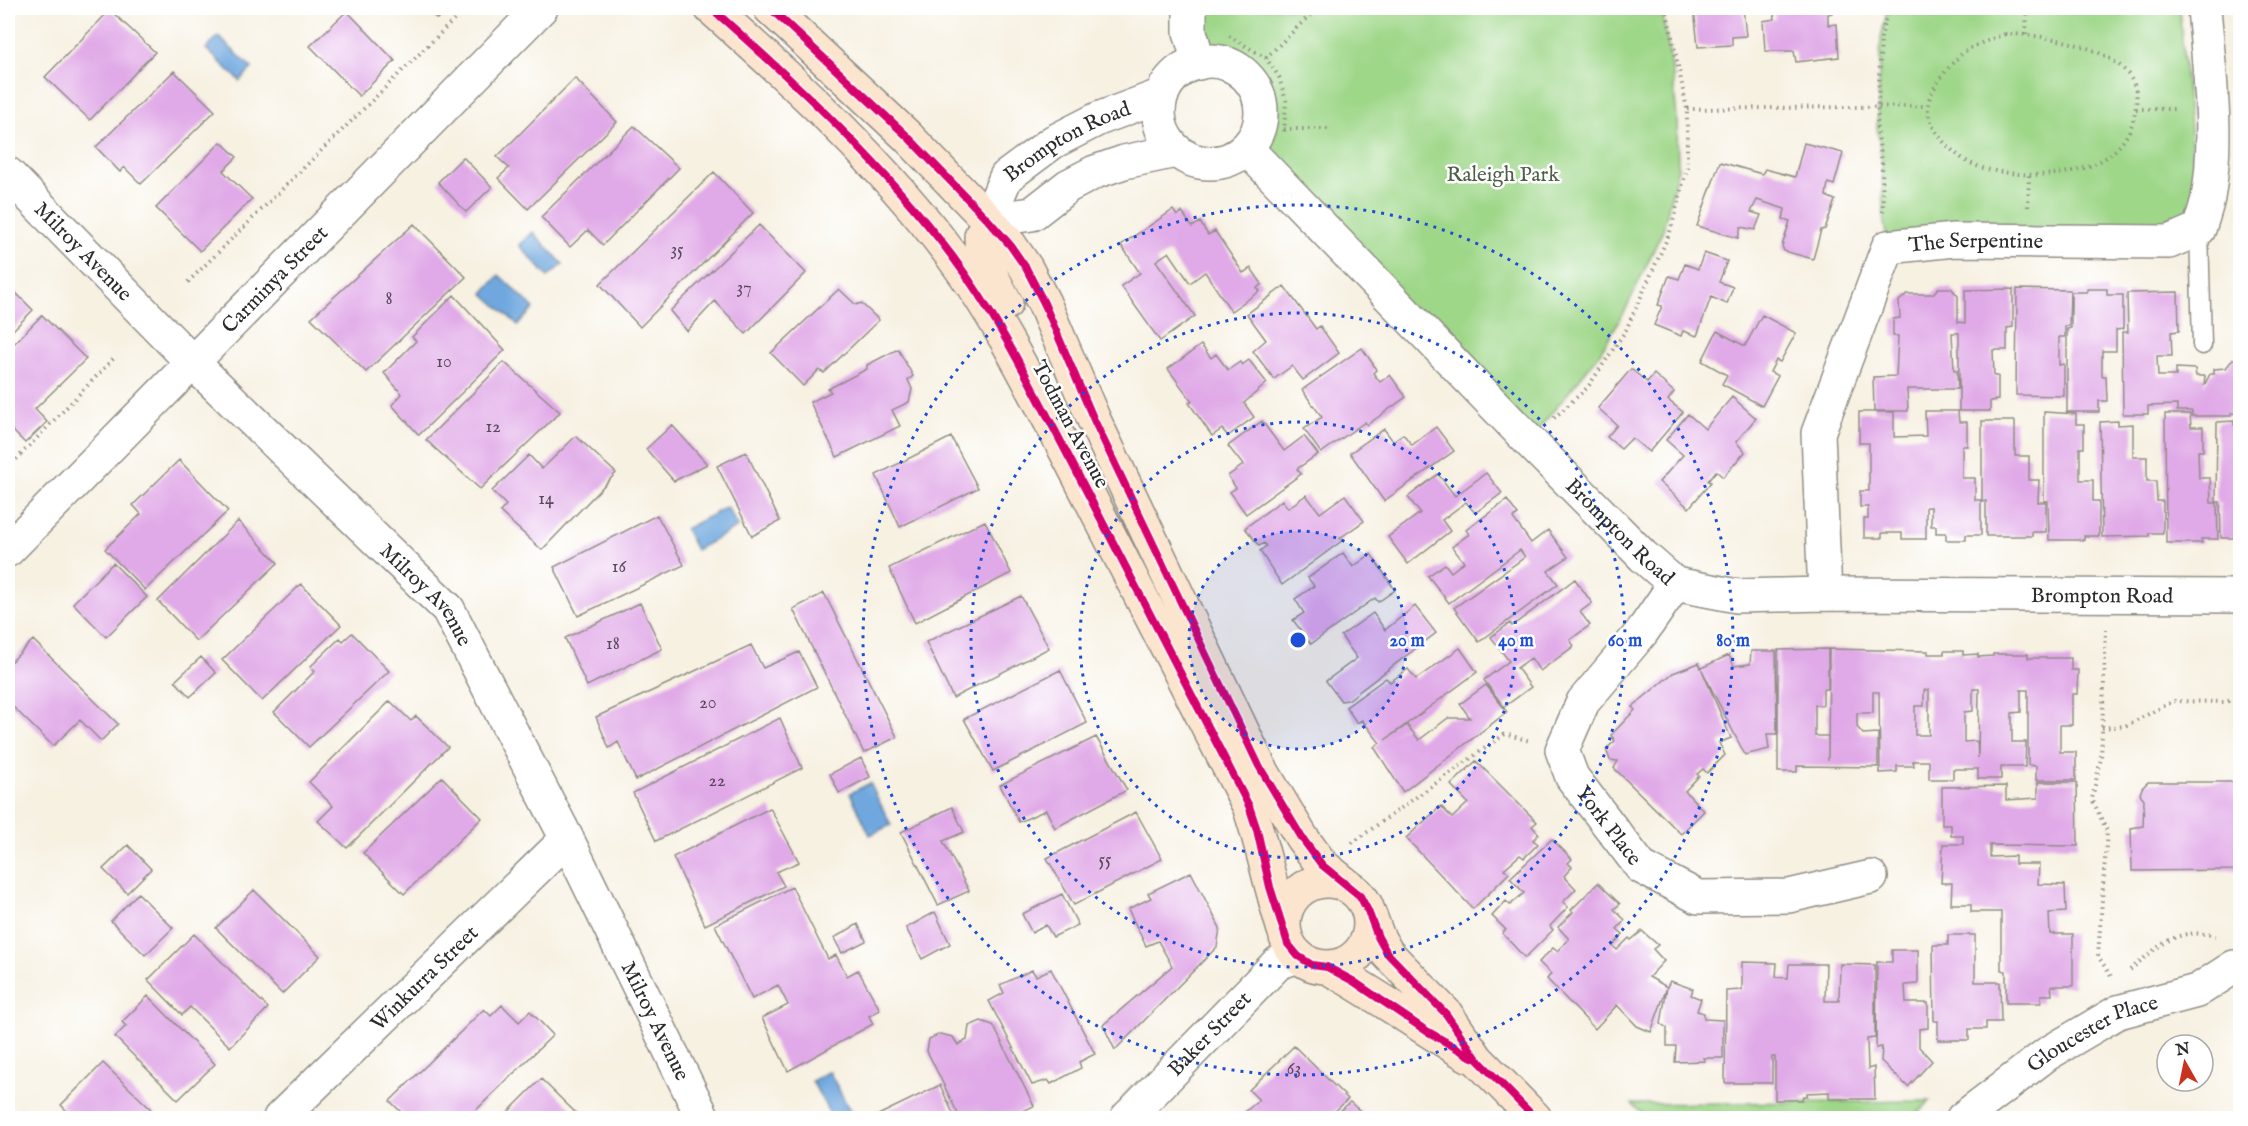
<svg xmlns="http://www.w3.org/2000/svg" width="2248" height="1126" font-family="'IM FELL English',serif">
<style>
.green{fill:#9fd789;stroke:#65815a;stroke-width:1.5}
.water{fill:#6fa7de;stroke:#4d6984;stroke-width:1.5}
.building{fill:#e0a9e7;fill-rule:evenodd}
.lines{fill:none;stroke-linecap:round;stroke-linejoin:round}
.service-casing{stroke:#918e86;stroke-width:21}
.minor-casing{stroke:#918e86;stroke-width:36}
.secondary-casing{stroke:#918e86;stroke-width:36}
.path{stroke:#918e86;stroke-width:4;stroke-dasharray:1.5 4.5;stroke-linecap:butt}
.service{stroke:#fff;stroke-width:18}
.minor{stroke:#fff;stroke-width:33}
.secondary{stroke:#fbe5cf;stroke-width:33}
.cycleway-casing{stroke:#fff;stroke-width:11}
.cycleway{stroke:#d6006c;stroke-width:8}
.ring{fill:none;stroke:#1d4ed8;stroke-width:3;stroke-dasharray:3 6}
.labels{text-anchor:middle;stroke-width:5;stroke-linejoin:round;paint-order:stroke}
.number-label{font-size:18px;fill:#584a5a}
.street-label{font-size:21px;fill:#2b2b2b;stroke:#fff}
.park-label{font-size:21px;fill:#4e5f47;stroke:#fff}
.centre{fill:#1d4ed8;stroke:#fff;stroke-width:3}
.ring-label{font-size:18px;text-anchor:middle;font-weight:bold;fill:#1d4ed8;stroke:#fff;stroke-width:5;stroke-linejoin:round;paint-order:stroke}
</style>
<rect width="100%" height="100%" fill="#fff"/>
<filter id="ink" filterUnits="userSpaceOnUse"><feTurbulence type="fractalNoise" baseFrequency=".0167" numOctaves="2"/><feDisplacementMap in="SourceGraphic" scale="12" xChannelSelector="R" yChannelSelector="G"/><feConvolveMatrix kernelMatrix="1 2 1 2 8 2 1 2 1" color-interpolation-filters="sRGB"/></filter>
<filter id="wash" filterUnits="userSpaceOnUse"><feTurbulence type="fractalNoise" baseFrequency=".008" numOctaves="4" result="noise"/><feDisplacementMap in="SourceGraphic" scale="24" xChannelSelector="R" yChannelSelector="G"/><feGaussianBlur stdDeviation="1.35" result="paint"/><feColorMatrix in="noise" values="0 0 0 0 0 0 0 0 0 0 0 0 0 0 0 0 0 1.4 0 .05"/><feComposite in="paint" operator="in"/></filter>
<g filter="url(#wash)">
<rect width="100%" height="100%" fill="#f7f1e2"/>
<!-- green -->
<path class="green" d="M1190,8H1661L1672,68L1677,118L1678,168L1663,230L1625,311L1598,356L1529,441L1246,148C1250,143 1254,137 1257,132C1268,106 1253,74 1227,64C1218,61 1209,62 1199,63Z
M1888,8H2179L2199,229L1888,247L1883,216L1882,163L1877,128L1881,37Z
M1930,1101L1913,1118H1646L1632,1104Z"/>
<!-- water -->
<path class="water" d="M218,36L252,68L240,81L206,49Z
M533,232L563,264L548,277L519,245Z
M499,275L534,308L518,325L483,293Z
M727,507L738,527L696,550L685,529Z
M870,783L891,825L870,835L850,793Z
M829,1071L854,1118H832L812,1081Z"/>
<g id="blocks">
<!-- building -->
<path class="building" d="M425,8H448L437,19Z
M1694,8H1743L1746,36L1732,37V45L1698,47Z
M1773,8H1831L1832,13L1828,14V25L1837,24L1839,57L1796,62L1794,51H1765L1763,21L1775,19Z
M110,10L155,52L90,120L45,77Z
M347,11L395,61L359,96L310,46Z
M174,71L215,111L141,184L124,167L120,172L96,147Z
M575,78L617,122L528,209L498,178L509,168L497,157Z
M634,126L679,168L603,245L588,230L570,247L541,217Z
M221,142L237,157L223,171L252,199L200,251L156,208Z
M1804,143L1843,153L1834,185L1828,183L1826,196L1835,200L1825,229L1821,230L1813,259L1784,251L1782,246L1790,221L1783,219L1785,209L1757,200L1751,212L1761,215L1755,230L1741,227L1738,238L1697,226L1720,162L1762,174L1765,169L1795,177Z
M463,157L492,187L466,212L438,182Z
M714,172L753,213L640,327L600,284Z
M1173,210L1177,216L1182,212L1192,227L1200,222L1208,235L1215,231L1243,273L1251,268L1262,284L1257,288L1260,291L1231,311L1205,272L1190,283L1169,252L1156,261L1195,316L1160,341L1121,286L1140,273L1121,245Z
M414,224L466,277L366,372L311,318Z
M759,225L806,273L746,334L715,301L687,331L670,311Z
M1704,253L1727,261L1719,282L1733,287L1727,304L1711,297L1697,336L1683,331L1681,336L1654,325L1662,306L1658,305L1669,276L1679,279L1685,264L1698,269Z
M8,285L33,310L8,335Z
M1284,286L1316,329L1320,326L1339,353L1303,380L1292,366L1274,379L1253,351L1266,340L1247,314Z
M1938,288H1951L1958,296V322L1965,323V290L2013,289V327L2007,328V350H1993L1994,376H1998V400L1990,401V411H1959V333H1952L1954,370H1957L1958,389H1907L1908,411H1874L1873,377L1896,376L1898,336H1893V319L1900,318L1899,301L1907,294H1933Z
M839,289L856,305L861,303L879,320L824,373L819,370L803,386L771,353Z
M2017,289L2070,290L2069,326H2065V337H2059V365L2064,364V396L2016,395Z
M2087,289H2107V295H2123V329L2116,330V351H2102V376H2106L2107,401H2099V412H2067V329L2071,328V292H2087Z
M2178,292L2179,331L2171,332L2172,356H2157L2158,376H2176V368L2195,369L2196,376H2205L2204,386L2210,374H2214V369L2226,368L2233,359H2240V414L2231,413V416H2192V411H2177V405L2148,406V414H2123L2122,332H2128L2127,293Z
M454,295L505,350L419,435L392,405L402,394L384,373L416,341L412,337Z
M42,315L86,359L35,409L47,422L25,443L8,426V350Z
M1762,315L1796,333L1780,362L1776,360L1770,372L1778,376L1762,406L1722,384L1727,375L1702,361L1717,331L1745,346Z
M1201,345L1211,358L1216,354L1228,370L1240,362L1242,365L1249,360L1267,383L1244,403L1254,417L1228,436L1222,429L1212,436L1189,403L1192,401L1168,369Z
M1362,348L1373,364L1376,370L1373,373L1380,382L1390,375L1406,397L1367,425L1365,422L1321,453L1304,429L1322,417L1302,390Z
M898,349L913,376L908,380L912,389L909,402L892,410L900,426L837,457L810,402L831,392L828,389L867,369V365Z
M504,362L560,412L480,489L426,440Z
M1631,369L1647,382L1654,374L1674,392L1668,400L1683,412L1649,452L1632,438L1621,449L1607,437L1617,425L1598,408Z
M1732,397L1756,418L1736,442L1745,452L1723,477L1716,471L1708,481L1711,482L1689,508L1659,482L1683,455L1666,440L1688,414L1705,429Z
M1925,411H1958L1959,422H1967V446H1962V478H1975V500H1981V535H1966V540H1946V533H1936V526H1931V507H1926V539H1902V533H1882V538H1864V519H1868V507H1860V491H1869V443H1859V412H1894V437L1926,436Z
M2044,412L2076,414V424H2084V448H2080V480H2093V501H2099V536H2084V540H2049L2048,501H2044Z
M2165,414H2190L2191,427H2203V451H2198L2199,478H2210L2211,503H2217L2218,539H2201L2202,543H2166Z
M1262,421L1284,451L1304,436L1318,454L1297,469L1301,474L1246,514L1230,492L1236,488L1228,476L1243,465L1228,446Z
M1982,421H2015V456H2029V480H2039L2038,502H2046V532H2032V536H1986V501L1982,502Z
M2118,421V425L2133,424V457H2147V481H2156L2157,501H2163V533H2149V536L2102,537L2100,422Z
M2234,421V425H2240V538H2221L2220,502H2216L2217,422Z
M672,425L707,464L674,481L646,449Z
M1436,427L1454,451L1384,501L1350,453L1384,429L1393,441L1403,434L1412,445Z
M576,436L616,473L542,550L500,512L506,505L492,491L529,455L542,469Z
M951,437L978,488L900,527L876,475Z
M746,452L780,521L752,536L717,466Z
M179,460L228,511L145,590L105,549L141,514L133,505Z
M1486,473L1502,493L1475,513L1466,502L1442,520L1450,531L1408,564L1388,537L1420,513L1408,497L1438,474L1455,496Z
M1306,495L1320,513L1345,495L1364,521L1340,538L1343,540L1282,585L1260,551L1266,546L1264,543L1259,546L1245,528L1282,500L1288,508Z
M1507,500L1518,515L1513,518L1531,543L1548,530L1568,557L1548,571L1558,584L1479,642L1454,608L1525,557L1520,550L1449,603L1428,576L1445,564L1451,572L1464,562L1452,547L1469,534L1466,530Z
M657,515L684,565L578,616L554,567Z
M238,521L278,563L196,641L158,601Z
M985,521L1011,573L915,623L889,568Z
M1343,553L1353,567L1371,554L1395,590L1378,602L1375,598L1311,644L1293,620L1304,613L1295,599L1314,586L1308,578Z
M113,563L147,597L106,637L73,603Z
M1575,579L1592,603L1580,612L1590,625L1570,640L1574,646L1540,671L1531,658L1517,668L1531,687L1504,707L1484,680L1509,661L1491,637L1510,623L1512,626Z
M301,584L341,625L262,701L222,660Z
M824,593L897,737L864,753L793,609Z
M1021,596L1049,648L953,698L926,642Z
M640,603L662,649L587,686L565,638Z
M1415,606L1436,633L1348,700L1341,701L1326,681L1357,658L1341,636L1373,613L1385,630Z
M352,633L389,671L309,747L274,712L315,671L310,667L340,638L343,641Z
M33,640L118,724L101,741L80,720L53,746L8,702V665Z
M751,645L763,668L799,652L817,687L636,780L618,742L609,748L596,717Z
M1460,648L1477,672L1385,740L1407,725L1419,740L1448,718H1470L1460,704L1486,685L1507,712L1403,792L1374,747L1380,743L1362,720L1357,723L1346,707L1386,678L1390,682L1408,669L1416,679Z
M1828,649V689H1823V705H1815V736H1828V761L1829,649L1928,651V654H1944V651H1963V655L1978,654V657L1993,656V654H2028V658H2071V670H2078L2077,694H2072V725H2060V752H2076V780H2036V766L2028,765V690H2021V712L2012,713V742H2026L2025,767H2001V779H1978V769H1953V779H1929V761H1913L1914,766H1897V772L1880,773L1879,692H1873V713H1857V727L1863,734L1878,733V767L1797,766V772H1778V650ZM1973,689H1979L1978,758L1977,741L1964,742V712L1973,711ZM1924,690H1929V735H1915V706H1924Z
M1751,651H1776L1777,734H1767L1769,749L1745,755L1701,668L1729,655L1734,666L1750,664Z
M201,657L216,673L190,697L175,681Z
M1699,663L1731,738L1719,743L1725,755L1707,773L1703,769L1697,774L1699,776L1685,791L1704,811L1681,834L1614,768L1618,761L1610,760L1606,749L1615,741L1611,735L1635,710L1632,707L1673,673Z
M1060,670L1087,723L993,771L964,719Z
M390,701L411,721L416,716L448,747L347,848L318,821L333,806L309,782Z
M780,718L802,768L656,841L633,793Z
M1096,737L1127,790L1055,828L1046,810L1019,822L1000,785Z
M861,758L870,777L839,793L830,774Z
M1476,761L1537,822L1532,826L1539,834L1533,840L1538,844L1524,858L1520,855L1504,869L1509,873L1473,909L1406,838L1441,806L1452,818L1468,803L1451,785Z
M442,777L482,818L404,894L363,853Z
M2038,782H2077L2078,846L1990,845V857L2015,856V864H2039L2038,884L2065,885L2066,912L2049,913L2050,934H2073V986H2051L2052,995H2041V1003H2006V971L2001,970V912H1971V904H1951L1952,883H1941L1943,844H1963V836H1951V825H1942V787L2006,786V800L2038,798Z
M2148,782H2240V870L2132,871L2131,828L2143,826L2144,799L2140,794L2142,788Z
M952,807L964,832L943,841L969,891L938,905L901,832Z
M770,808L799,862L776,872L784,886L705,925L673,857Z
M1136,812L1162,859L1074,905L1047,858Z
M1552,839L1572,859L1568,863L1572,867L1564,876L1576,889L1563,902L1568,907L1550,926L1553,930L1525,958L1502,933L1506,930L1492,916L1506,901L1510,905L1524,893L1510,878Z
M128,845L151,869L127,893L103,869Z
M1191,872L1220,928L1217,947L1115,1050L1103,1025L1172,966L1158,941L1146,946L1128,909L1151,898L1148,893Z
M1598,883L1620,904L1614,909L1625,920L1617,929L1623,934L1613,946L1617,950L1629,938L1631,940L1642,931L1658,945L1653,949L1664,961L1649,977L1667,987L1651,1032L1637,1026L1617,1005L1595,1029L1547,979L1551,974L1539,962L1553,948L1557,951L1569,939L1558,927L1573,912L1571,910Z
M792,887L828,959L836,955L847,976L858,970L880,1010L869,1016L873,1024L788,1071L762,1018L788,1005L778,985L752,999L715,925Z
M254,890L320,956L282,994L216,928Z
M138,893L173,928L145,955L111,921Z
M1062,894L1078,925L1053,937L1046,925L1032,933L1022,914Z
M935,912L950,944L922,959L906,928Z
M858,924L866,941L842,953L834,938Z
M194,934L268,1008L230,1047L190,1007L182,1015L148,980Z
M1948,935H1975V982H2000L2001,1022H1986V1029H1969V1040H1938V1021H1934L1933,945H1948Z
M1892,950H1918V984L1905,985L1906,1003H1928V1028L1919,1029V1047L1932,1061L1908,1087L1881,1061L1882,1047L1876,1048L1877,962H1892Z
M1742,962L1777,963L1776,977L1788,978L1789,964H1826L1825,1001H1839L1840,964L1875,965V1038L1867,1039L1868,1069L1874,1067L1875,1099H1829V1092L1807,1093V1096H1803L1802,1100H1775V1057H1772V1083H1725L1726,991L1742,990Z
M1051,969L1095,1054L1079,1062L1081,1068L1051,1084L1048,1080L1032,1085L989,1001L1004,993L1000,985L1032,970L1036,976Z
M1670,981L1693,989L1691,995L1701,999L1697,1011L1704,1013V1019L1723,1020V1058H1703L1705,1061L1675,1062L1676,1046H1667V1028L1661,1024L1667,987Z
M148,996L215,1064L178,1100L115,1037L126,1026L122,1022Z
M502,1005L519,1022L530,1011L553,1035L468,1118H407L390,1101L484,1009L491,1016Z
M981,1021L993,1025L1034,1106L1008,1118H960L927,1051L929,1039L940,1034L953,1037L958,1045L967,1040L969,1026Z
M1294,1046L1348,1099L1328,1118H1238L1259,1100L1249,1090Z
M103,1063L160,1118H74L61,1105Z
M541,1079L581,1118H502Z
M940,1085L955,1118H872Z
M1350,1102L1368,1118H1333Z"/>
</g>
</g>
<g filter="url(#ink)">
<use href="#blocks" fill-opacity="0" stroke="#918e86" stroke-width="1.5"/>
<g class="lines">
<defs>
<path id="service" d="M2199,229L2202,345"/>
<g id="minor">
<path d="M1190,8V32L1199,63"/>
<circle cx="1210" cy="112" r="51"/>
<path id="s1" d="M1246,148L1529,441L1643,556L1675,584L1737,596L1825,594L2240,596"/>
<path id="s2" d="M8,174L192,362L448,609L567,839L703,1118"/>
<path id="s3" d="M988,220L1006,177L1053,142L1098,119L1162,95"/>
<path d="M988,220L1032,214L1068,186L1095,172L1124,162L1176,151"/>
<path id="s4" d="M8,550L541,8"/>
<path id="s5" d="M1675,584L1642,632L1583,702L1562,750L1572,777L1641,867L1698,897L1789,896L1871,877"/>
<path id="s6" d="M1825,594L1818,433L1888,247L1954,240L2169,242L2199,229C2202,219 2206,208 2208,198C2219,135 2209,70 2204,8"/>
<path id="s7" d="M280,1118L567,839"/>
<path id="s8" d="M1127,1118L1278,963L1298,956"/>
<path id="s9" d="M1963,1118L2047,1054L2118,1012L2197,991L2234,967"/>
</g>
<path id="secondary" d="M711,8C797,84 883,164 952,256C1000,320 1035,393 1072,463C1132,577 1190,692 1249,806C1263,847 1271,889 1284,930
M770,8L907,136L988,220L1010,245L1026,268L1044,303L1094,420L1259,766L1302,838L1322,865L1348,886
M988,220L981,236L982,258L1006,303
M1284 924a43 43 0 1 1 86 0a43 43 0 1 1-86 0Z
M1369,913L1378,937L1387,953L1446,1014L1477,1059L1535,1118
M1327,967C1376,994 1422,1028 1470,1056"/>
</defs>
<!-- service casing -->
<use href="#service" class="service-casing"/>
<!-- minor casing -->
<use href="#minor" class="minor-casing"/>
<!-- secondary casing -->
<use href="#secondary" class="secondary-casing"/>
<!-- path -->
<path class="path" d="M2005,34C2041,34 2109,45 2130,77C2139,90 2137,103 2134,117C2122,168 2065,178 2019,174C1986,171 1966,167 1943,141C1935,132 1926,116 1928,104C1930,89 1954,58 1967,50C1979,43 1992,39 2005,34Z
M2026,34L2027,8
M1229,36L1266,58L1279,77L1286,101L1284,135
M1266,58L1317,8
M1687,109L1927,106
M2136,109H2177
M1284,129H1332
M2028,207L2029,175
M1883,212L1882,163L1877,128L1881,37L1888,8
M188,282L466,8
M1554,418L1588,387L1626,330L1670,232L1687,169V109L1666,8
M8,468L114,358
M2106,629L2101,758L2092,799L2107,831L2098,956L2112,978
M2102,728L2125,726L2174,701L2224,702L2240,698
M1352,843L1505,734L1530,741
M2130,970C2157,947 2177,926 2215,936"/>
<!-- service -->
<use href="#service" class="service"/>
<!-- minor -->
<use href="#minor" class="minor"/>
<!-- secondary -->
<use href="#secondary" class="secondary"/>
<defs>
<path id="cycleway" d="M711,8C797,84 883,164 952,256C1000,320 1035,393 1072,463C1132,577 1190,692 1249,806L1257,830L1270,887L1288,944L1298,956L1312,965L1327,967L1353,981L1425,1030L1472,1057
M770,8L907,136L988,220L1010,245L1026,268L1044,303L1094,420L1259,766L1302,838L1322,865L1360,896L1368,911L1378,937L1387,953L1446,1014L1477,1059L1535,1118"/>
</defs>
<!-- cycleway casing -->
<use href="#cycleway" class="cycleway-casing"/>
<!-- cycleway -->
<use href="#cycleway" class="cycleway"/>
</g>
</g>
<!-- distance rings -->
<circle cx="1298" cy="640" r="109" fill="#1d4ed8" fill-opacity=".12"/>
<g class="ring">
<circle cx="1298" cy="640" r="109"/>
<circle cx="1298" cy="640" r="218"/>
<circle cx="1298" cy="640" r="327"/>
<circle cx="1298" cy="640" r="435"/>
</g>
<g class="labels">
<!-- number labels -->
<g class="number-label">
<text x="677" y="255">35</text>
<text x="744" y="293">37</text>
<text x="389" y="304">8</text>
<text x="444" y="367">10</text>
<text x="493" y="432">12</text>
<text x="546" y="504">14</text>
<text x="619" y="572">16</text>
<text x="613" y="649">18</text>
<text x="708" y="708">20</text>
<text x="717" y="786">22</text>
<text x="1105" y="865">55</text>
<text x="1294" y="1074">63</text>
</g>
<!-- street labels -->
<g class="street-label">
<text dy="7" stroke="none"><textPath href="#s3" startOffset="118">Brompton Road</textPath></text>
<text dy="7" stroke="none"><textPath href="#s6" startOffset="448">The Serpentine</textPath></text>
<text dy="7" stroke="none"><textPath href="#s2" startOffset="108">Milroy Avenue</textPath></text>
<text dy="7" stroke="none"><textPath href="#s4" startOffset="380">Carminya Street</textPath></text>
<text transform="translate(1071 424) rotate(62)" y="7">Todman Avenue</text>
<text dy="7" stroke="none"><textPath href="#s1" startOffset="536">Brompton Road</textPath></text>
<text dy="7" stroke="none"><textPath href="#s1" startOffset="1040">Brompton Road</textPath></text>
<text dy="7" stroke="none"><textPath href="#s2" startOffset="594">Milroy Avenue</textPath></text>
<text dy="7" stroke="none"><textPath href="#s5" startOffset="292">York Place</textPath></text>
<text dy="7" stroke="none"><textPath href="#s7" startOffset="201">Winkurra Street</textPath></text>
<text dy="7" stroke="none"><textPath href="#s2" startOffset="1080">Milroy Avenue</textPath></text>
<text dy="7" stroke="none"><textPath href="#s8" startOffset="118">Baker Street</textPath></text>
<text dy="7" stroke="none"><textPath href="#s9" startOffset="156">Gloucester Place</textPath></text>
</g>
<!-- park labels -->
<g class="park-label">
<text x="1503" y="181">Raleigh Park</text>
</g>
</g>
<circle cx="1298" cy="640" r="9" class="centre"/>
<g class="ring-label">
<text x="1407" y="646">20 m</text>
<text x="1516" y="646">40 m</text>
<text x="1625" y="646">60 m</text>
<text x="1733" y="646">80 m</text>
</g>
<!-- margin -->
<rect width="2248" height="1126" fill="none" stroke="#fff" stroke-width="30"/>
<!-- north arrow -->
<g transform="translate(2185 1063) rotate(351)"><circle r="28" fill="#ffffff" stroke="#aaaaaa" stroke-width="1.5"/>
<path d="M0-4.5L10 22L0 15L-10 22Z" fill="#c8321e"/>
<text y="-9" font-size="16" font-weight="bold" text-anchor="middle" fill="#2b2b2b">N</text>
</g>
</svg>
